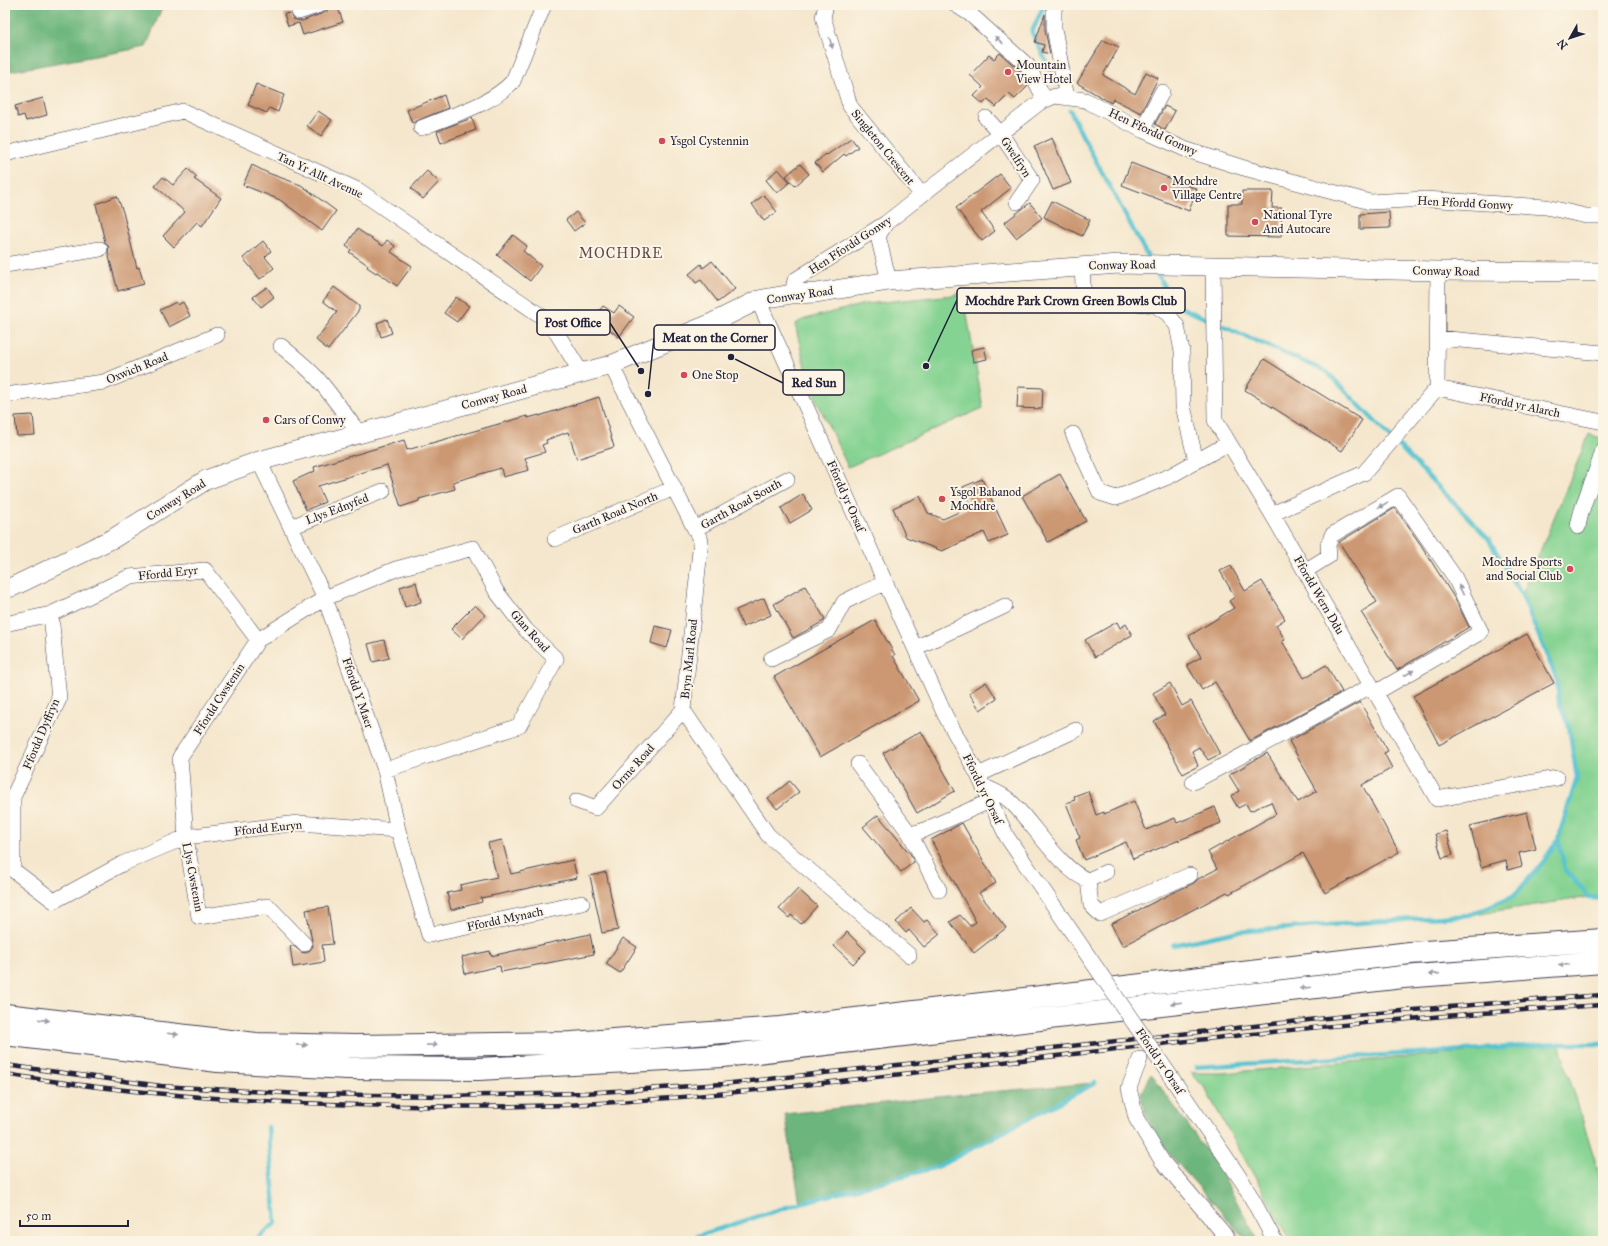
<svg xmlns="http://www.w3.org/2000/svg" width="1608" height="1246" font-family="'IM FELL Great Primer',serif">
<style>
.green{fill:#85d392;stroke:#547a66}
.forest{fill:#6cb57c;stroke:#476c5c}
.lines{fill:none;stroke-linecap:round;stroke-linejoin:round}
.stream{stroke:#57c3d1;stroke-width:4.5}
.building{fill:#cc9873}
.minor-casing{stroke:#424051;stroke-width:16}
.major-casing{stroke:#424051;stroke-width:20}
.highway-casing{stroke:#424051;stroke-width:24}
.minor{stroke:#fff;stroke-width:15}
.major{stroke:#fff;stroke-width:19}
.highway{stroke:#fff;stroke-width:22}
.rail-casing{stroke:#22223b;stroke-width:4.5}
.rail{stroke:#fcf5e5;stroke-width:3;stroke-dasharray:9;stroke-linecap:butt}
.minor-bridge-casing{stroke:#424051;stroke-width:16;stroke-linecap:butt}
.minor-bridge{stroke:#fff;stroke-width:15}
.oneway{fill:#9c9ca7}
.poi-dot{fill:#d1495b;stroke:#fcf5e5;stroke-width:1.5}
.labels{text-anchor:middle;stroke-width:4;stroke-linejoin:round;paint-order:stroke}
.poi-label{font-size:12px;fill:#22223b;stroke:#fcf5e5;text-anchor:start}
.street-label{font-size:12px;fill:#22223b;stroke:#fcf5e5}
.quarter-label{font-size:14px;letter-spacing:1px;fill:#5e4b4f;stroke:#fcf5e5}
.leader{fill:none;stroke:#22223b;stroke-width:1.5}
.callout-dot{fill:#22223b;stroke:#fcf5e5;stroke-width:1.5}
.callout{fill:#fcf5e5;stroke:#22223b;stroke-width:1.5}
.callout-label{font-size:13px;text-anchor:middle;font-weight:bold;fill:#22223b}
</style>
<rect width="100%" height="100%" fill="#fcf5e5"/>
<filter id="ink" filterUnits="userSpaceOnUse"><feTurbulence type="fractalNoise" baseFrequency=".025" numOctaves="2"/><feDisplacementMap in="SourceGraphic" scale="8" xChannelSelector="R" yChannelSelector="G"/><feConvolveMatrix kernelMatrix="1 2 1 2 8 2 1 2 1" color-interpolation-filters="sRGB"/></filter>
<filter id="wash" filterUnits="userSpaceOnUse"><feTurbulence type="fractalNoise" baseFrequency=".012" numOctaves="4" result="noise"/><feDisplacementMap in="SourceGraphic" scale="16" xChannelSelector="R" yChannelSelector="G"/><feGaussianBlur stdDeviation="0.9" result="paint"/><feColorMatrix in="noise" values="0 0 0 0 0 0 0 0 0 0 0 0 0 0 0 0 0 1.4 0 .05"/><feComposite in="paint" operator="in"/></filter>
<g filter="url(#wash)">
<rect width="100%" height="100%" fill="#f5e7cd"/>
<!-- green -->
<path class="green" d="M963,292L983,408L848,467L809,384L795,324L805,319L865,304L953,295Z
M1589,434L1603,439V898L1589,897L1469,915L1515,895L1544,861L1558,839L1577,778L1569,727L1559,703L1557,680L1522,595Z
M1559,1044L1603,1186V1241H1291L1204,1087L1191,1073H1223Z"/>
<!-- forest -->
<path class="forest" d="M5,5H174L161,10L146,47L5,72Z
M1151,1074L1218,1167L1258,1241L1243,1236L1162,1146L1146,1115L1140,1094Z
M1095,1083L937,1167L800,1203L785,1114L965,1094Z"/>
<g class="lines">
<!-- stream -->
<path class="stream" d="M1044,5L1032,32L1057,84
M1070,110L1082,135L1149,259
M1155,269L1173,304L1327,372L1488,538L1522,595L1557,680L1559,703L1569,727L1577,778L1558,839L1544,861L1515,895L1469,915L1235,932L1173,945
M1558,839L1565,869L1589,897L1603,898
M1196,1067L1559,1044H1603
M254,1241L276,1223L268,1127
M692,1241L697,1236L800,1203L937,1167L1095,1083"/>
</g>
<g id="blocks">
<!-- building -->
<path class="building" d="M329,5H337L343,22L303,35L299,23L288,26L284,14L290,13L293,19L302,21L323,13L327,11Z
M1045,14V30L1050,54L1042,52L1044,45L1035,42Z
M1103,40L1119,47L1103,75L1135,94L1146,72L1158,78L1141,113L1113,99L1111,103L1077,83Z
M1000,53L1021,72L1028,86L1015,99L1009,94L996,107L988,99L983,104L974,96L983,87L970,75L989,55L994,59Z
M256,84L284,95L278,112L269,108L267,113L248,105Z
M444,95L448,108L412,123L407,110Z
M43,98L47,115L26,121L24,115L18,117L15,106Z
M1165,106L1175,111L1165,130L1155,124Z
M318,111L332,120L321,136L307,126Z
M472,118L476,130L441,143L437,131Z
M851,138L858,147L846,156L844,154L823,172L815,163L826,154L827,155Z
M1052,138L1071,183L1053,190L1034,146Z
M1131,163L1197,189L1189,211L1122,185Z
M800,164L809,174L795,186L786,176Z
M252,165L268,173L301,185L336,211L322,231L280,200L243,185Z
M188,169L197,177L194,179L221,198L202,226L197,222L174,247L163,236L185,212L155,186L163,177L173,185Z
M778,169L790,182L777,193L766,180Z
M427,171L439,182L423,199L411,188Z
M1000,174L1011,188L981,212L995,231L982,241L956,208Z
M1242,191H1273L1272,208H1282L1281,237L1228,236V204H1242Z
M764,195L777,212L764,221L752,204Z
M117,196L123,212L137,268L139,267L144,284L118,291L108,253L109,247L105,242L96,204Z
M1052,201L1090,220L1082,236L1044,217Z
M1030,203L1042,218L1016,238L1004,223Z
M576,212L585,223L574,231L566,220Z
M1389,212L1390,228L1360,229V214Z
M357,229L383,246L387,240L395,246L391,252L412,266L397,286L377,272L376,273L367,267L368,265L349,252L351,250L346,246Z
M513,235L527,246L523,251L541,266L530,281L497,255Z
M263,241L271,251L265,257L274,268L260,279L243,258Z
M712,261L735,289L718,302L701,280L696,283L689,274L701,264L703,268Z
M267,287L274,297L261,307L253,297Z
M334,287L359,306V310L328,350L316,340L337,312L323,301Z
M456,297L469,306L457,322L444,313Z
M176,302L178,305L183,302L190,316L169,327L160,310Z
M603,306L614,313L619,306L634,317L619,337L594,318Z
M387,319L392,333L381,337L377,323Z
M984,347L987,359L973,362L971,350Z
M1264,359L1362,420L1342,451L1245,390Z
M1018,387L1043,388L1042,409L1017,408Z
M599,397L614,447L577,459L568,432L546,440L547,443L542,445L545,452L525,458L529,470L503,477L501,468L453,482L455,489L419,499V501L401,507L387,465L318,486L325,502L306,510L293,481L315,471L314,467L404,440L407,450L527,416L528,418L539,415V416Z
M33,415L35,435L17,436L15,416Z
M1060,474L1086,521L1048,542L1022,496Z
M982,479L1008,535L989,543L984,532L942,551L906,537L893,508L920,496L928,513L943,519L972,506L963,487Z
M803,494L812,510L790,523L781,508Z
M1395,508L1421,545L1455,599L1469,627L1397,670L1361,612L1377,602L1339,542Z
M1231,566L1245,591L1262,581L1285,619L1276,625L1285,640L1282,641L1304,678L1326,665L1342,692L1250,741L1215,682L1202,690L1187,665L1201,657L1189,636L1234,608L1229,601L1235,597L1220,571Z
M416,582L421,602L405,607L400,587Z
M805,586L825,619L824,621L793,638L774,604Z
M764,598L771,615L743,627L736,610Z
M475,605L485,615L462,639L451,629Z
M875,620L895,655L893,656L919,701L820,757L774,677Z
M1117,622L1120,628L1126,624L1132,635L1095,657L1085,640Z
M655,626L672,630L667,648L651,643Z
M1527,634L1554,683L1439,745L1413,696Z
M384,640L389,658L373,662L368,644Z
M986,682L997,699L980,710L969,693Z
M1170,683L1182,706L1191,701L1220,754L1208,760L1199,747L1192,751L1198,766L1183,774L1154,721L1165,715L1153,693Z
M1360,702L1388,751L1384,753L1392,768L1362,785L1399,852L1325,893L1303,853L1229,894L1227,892L1123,946L1111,924L1172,893L1194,883L1198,879L1217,869L1208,852L1276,814L1271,802L1250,811L1246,804L1238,808L1231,796L1239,791L1229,775L1267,753L1298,802L1317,791L1289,741Z
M921,731L955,791L917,813L883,753Z
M790,781L799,792L777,809L768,798Z
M1088,791L1096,815L1104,812V814L1134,801L1146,830L1175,818L1177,823L1215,807L1221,823L1133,859L1126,842L1084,860L1076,840L1080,838L1066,803L1075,800L1074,796Z
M1527,812L1536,849L1519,853L1522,866L1508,870L1506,860L1481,867L1470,826Z
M878,815L911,855L914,862L901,872L863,827Z
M962,823L996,883L979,893L1006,928L974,953L950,922L960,915L970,926L976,922L931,840Z
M1446,831L1453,855L1442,858L1435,834Z
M502,840L511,874L573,860L577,878L481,898L482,902L451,910L447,893L461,890L460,885L497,877L488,843Z
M606,872L618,930L602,933L590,876Z
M798,889L817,906L801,924L791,915L789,918L779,909Z
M328,907L333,944L322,945L324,962L293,967L290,946H294L301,952L306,953L310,950L313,946L306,910Z
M911,908L924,922L927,920L940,934L924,947L909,930L906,933L896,922Z
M847,932L866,951L853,964L834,946Z
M590,934L594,954L501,972L500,966L465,974L462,957L490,951L491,956Z
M623,938L637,947L620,973L606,964Z"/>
</g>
</g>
<g filter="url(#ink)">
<use href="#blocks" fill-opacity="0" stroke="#424051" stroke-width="1"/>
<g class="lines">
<defs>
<path id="minor" d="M826,5L823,17L850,106L922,195
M956,5L970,14L1028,66L1045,100
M1056,5L1054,9V28L1067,98
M299,12L320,5
M986,118L1000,133L1032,180L1017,202
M421,128C451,115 490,106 513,81L544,5
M1142,130L1162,92
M5,154L183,111L358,190L550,322L582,374
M886,223L878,236L889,281
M5,265L100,249
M1213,265L1215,420L1272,514L1437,799L1557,778
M1082,266L1084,304
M792,294L795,280L886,223L1039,103L1055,96L1085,100L1142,130L1187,150L1244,168L1370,202L1425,199L1546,207L1586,216H1603
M758,300L945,715L978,775L1007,837L1041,887
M1136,303L1155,305L1168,314L1177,326L1182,351L1183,406L1196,461
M1438,338L1603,353
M281,346C293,356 306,366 316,377C332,395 345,415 360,434
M611,365L701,541L683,710L768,835L909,955
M1437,388L1603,422
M5,395L104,382L217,335
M1073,434L1100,493L1116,498L1170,476L1229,443
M259,461L325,598L385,770L398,830L429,935L582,903
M1272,514L1364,473L1437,388L1438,271
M291,527L383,491
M1578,527C1582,500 1596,477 1603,450
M695,529L787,479
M555,539L674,488
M1305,571L1329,556L1328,545L1332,535L1398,496L1454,576L1481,632L1375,693
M51,614L59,699L13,797V870L54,901L122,864L186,837L298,823L398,830
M5,624L51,614L129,577L205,570L258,640
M915,648L1005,606
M771,659L829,630L844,602L862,593L885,583
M858,764L910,834L922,831L990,801
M978,775L1076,730
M1193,782L1371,686
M983,786C991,790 1003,794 1010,801C1032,821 1061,871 1088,880L1106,872
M577,801L596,808L683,710
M910,834L939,890
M1088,880L1091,905L1100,914L1190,875
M304,944L268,906L199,917L186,837L180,757L258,640L325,598L396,569L473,548L496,591L526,630L556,659L519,726L385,770
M1140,1059L1129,1088L1136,1118L1162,1161L1230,1241
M1184,1096L1244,1184L1275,1241"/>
<path id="major" d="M5,588L12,587L114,538L206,480L259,461L611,365L710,324L758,300L792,294L816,293L889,281L1119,264L1438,271L1603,272"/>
<path id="highway" d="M5,1015L256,1044L355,1046L572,1043L780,1028L1410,953L1603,940
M5,1034L218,1061L347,1068L479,1069L723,1056L1403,977L1603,962"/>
</defs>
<!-- minor casing -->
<use href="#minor" class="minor-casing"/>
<!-- major casing -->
<use href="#major" class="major-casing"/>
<!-- highway casing -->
<use href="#highway" class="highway-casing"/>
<!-- minor -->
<use href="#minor" class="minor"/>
<!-- major -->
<use href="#major" class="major"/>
<!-- highway -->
<use href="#highway" class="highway"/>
<defs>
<path id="rail" d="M5,1065L161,1086L300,1094L444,1096L584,1093L723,1084L1355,1015L1496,1003L1603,995
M5,1074C122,1093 240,1102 358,1105C433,1107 509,1108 584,1104C745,1095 905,1073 1065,1055C1244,1034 1423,1015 1603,1005"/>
</defs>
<!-- rail casing -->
<use href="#rail" class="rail-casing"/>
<!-- rail -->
<use href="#rail" class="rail"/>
<defs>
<path id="minor-bridge" d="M1041,887L1184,1096"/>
</defs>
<!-- minor-bridge casing -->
<use href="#minor-bridge" class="minor-bridge-casing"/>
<!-- minor-bridge -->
<use href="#minor-bridge" class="minor-bridge"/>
</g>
<!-- one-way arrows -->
<defs><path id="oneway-solid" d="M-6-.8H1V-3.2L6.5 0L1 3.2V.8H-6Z"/></defs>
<g class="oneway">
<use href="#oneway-solid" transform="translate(999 40) rotate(-138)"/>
<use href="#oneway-solid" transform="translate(831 43) rotate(73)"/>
<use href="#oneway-solid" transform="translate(1383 505) rotate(149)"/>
<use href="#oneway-solid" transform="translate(1461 590) rotate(-116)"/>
<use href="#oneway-solid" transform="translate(1409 673) rotate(-30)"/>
<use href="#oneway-solid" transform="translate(1564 965) rotate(176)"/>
<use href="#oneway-solid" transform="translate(1434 974) rotate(176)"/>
<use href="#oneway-solid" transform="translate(1305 988) rotate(173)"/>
<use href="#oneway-solid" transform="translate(1176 1003) rotate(173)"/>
<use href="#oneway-solid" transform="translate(44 1020) rotate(7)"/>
<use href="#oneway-solid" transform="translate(173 1034) rotate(7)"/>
<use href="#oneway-solid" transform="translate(302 1045) rotate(1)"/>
<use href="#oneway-solid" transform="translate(432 1045) rotate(-1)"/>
</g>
</g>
<!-- markers -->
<g class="poi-dot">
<circle cx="1008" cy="72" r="4"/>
<circle cx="662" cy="141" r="4"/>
<circle cx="1164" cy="188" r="4"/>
<circle cx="1255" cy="222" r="4"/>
<circle cx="684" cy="375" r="4"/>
<circle cx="266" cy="420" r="4"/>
<circle cx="942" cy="499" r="4"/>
<circle cx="1570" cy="569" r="4"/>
</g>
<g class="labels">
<!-- poi labels -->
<g class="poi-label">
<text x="1016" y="69">Mountain<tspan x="1016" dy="14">View Hotel</tspan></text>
<text x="670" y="145">Ysgol Cystennin</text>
<text x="1172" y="185">Mochdre<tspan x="1172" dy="14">Village Centre</tspan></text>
<text x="1263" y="219">National Tyre<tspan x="1263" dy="14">And Autocare</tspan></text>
<text x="692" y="379">One Stop</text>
<text x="274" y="424">Cars of Conwy</text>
<text x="950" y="496">Ysgol Babanod<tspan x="950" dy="14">Mochdre</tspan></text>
<text x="1562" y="566" text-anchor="end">Mochdre Sports<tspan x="1562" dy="14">and Social Club</tspan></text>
</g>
<!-- street labels -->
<g class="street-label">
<text transform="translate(1153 132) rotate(25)" y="4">Hen Ffordd Gonwy</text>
<text transform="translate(883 147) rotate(51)" y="4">Singleton Crescent</text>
<text transform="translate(1016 157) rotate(57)" y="4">Gwelfryn</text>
<text transform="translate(320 175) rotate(25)" y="4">Tan Yr Allt Avenue</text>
<text transform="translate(1465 203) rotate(3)" y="4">Hen Ffordd Gonwy</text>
<text transform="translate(850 245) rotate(-33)" y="4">Hen Ffordd Gonwy</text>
<text transform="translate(1122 265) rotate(-1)" y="4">Conway Road</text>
<text transform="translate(1446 271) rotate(1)" y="4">Conway Road</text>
<text transform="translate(800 295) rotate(-8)" y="4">Conway Road</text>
<text transform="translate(137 368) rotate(-22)" y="4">Oxwich Road</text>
<text transform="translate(494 397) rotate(-15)" y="4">Conway Road</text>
<text transform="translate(1520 405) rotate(12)" y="4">Ffordd yr Alarch</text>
<text transform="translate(846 496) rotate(66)" y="4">Ffordd yr Orsaf</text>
<text transform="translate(176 500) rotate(-32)" y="4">Conway Road</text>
<text transform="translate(741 504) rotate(-29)" y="4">Garth Road South</text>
<text transform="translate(337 509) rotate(-21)" y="4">Llys Ednyfed</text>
<text transform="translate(615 513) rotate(-23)" y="4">Garth Road North</text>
<text transform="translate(168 573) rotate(-6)" y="4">Ffordd Eryr</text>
<text transform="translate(1319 595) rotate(60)" y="4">Ffordd Wern Ddu</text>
<text transform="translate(530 631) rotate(48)" y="4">Glan Road</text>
<text transform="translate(689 659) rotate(-84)" y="4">Bryn Marl Road</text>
<text transform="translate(358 693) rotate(71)" y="4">Ffordd Y Maer</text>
<text transform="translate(219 699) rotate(-57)" y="4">Ffordd Cwstenin</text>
<text transform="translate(41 734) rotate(-67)" y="4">Ffordd Dyffryn</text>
<text transform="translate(633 767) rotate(-48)" y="4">Orme Road</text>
<text transform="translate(983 789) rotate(64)" y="4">Ffordd yr Orsaf</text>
<text transform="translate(268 828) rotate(-6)" y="4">Ffordd Euryn</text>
<text transform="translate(193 877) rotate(79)" y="4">Llys Cwstenin</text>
<text transform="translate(505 919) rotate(-12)" y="4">Ffordd Mynach</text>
<text transform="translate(1160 1061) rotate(56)" y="4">Ffordd yr Orsaf</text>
</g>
<!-- quarter labels -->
<g class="quarter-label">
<text x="621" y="258">MOCHDRE</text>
</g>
</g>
<!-- callouts -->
<path class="leader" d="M926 366L957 300M641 371L610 323M648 394L654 338M731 357L783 383"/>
<g class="callout-dot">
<circle cx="926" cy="366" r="4"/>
<circle cx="641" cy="371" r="4"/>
<circle cx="648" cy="394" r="4"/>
<circle cx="731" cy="357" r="4"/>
</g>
<g class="callout">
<rect x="957" y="288" width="228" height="25" rx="4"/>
<rect x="537" y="310" width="73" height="25" rx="4"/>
<rect x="654" y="325" width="121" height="25" rx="4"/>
<rect x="783" y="370" width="61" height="25" rx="4"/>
</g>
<g class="callout-label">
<text x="1071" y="305">Mochdre Park Crown Green Bowls Club</text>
<text x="573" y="327">Post Office</text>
<text x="715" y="342">Meat on the Corner</text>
<text x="814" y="387">Red Sun</text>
</g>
<!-- margin -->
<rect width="1608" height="1246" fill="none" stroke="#fcf5e5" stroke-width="20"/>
<!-- north arrow -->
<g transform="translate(1570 38) rotate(231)" stroke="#fcf5e5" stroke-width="3" paint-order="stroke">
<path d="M0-3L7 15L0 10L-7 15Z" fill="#22223b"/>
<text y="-6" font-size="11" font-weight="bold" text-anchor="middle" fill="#22223b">N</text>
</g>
<!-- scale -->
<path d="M20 1220v6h108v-6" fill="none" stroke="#22223b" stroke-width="2"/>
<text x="26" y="1220" font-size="12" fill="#22223b" stroke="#fcf5e5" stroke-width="3" paint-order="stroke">50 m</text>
</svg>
